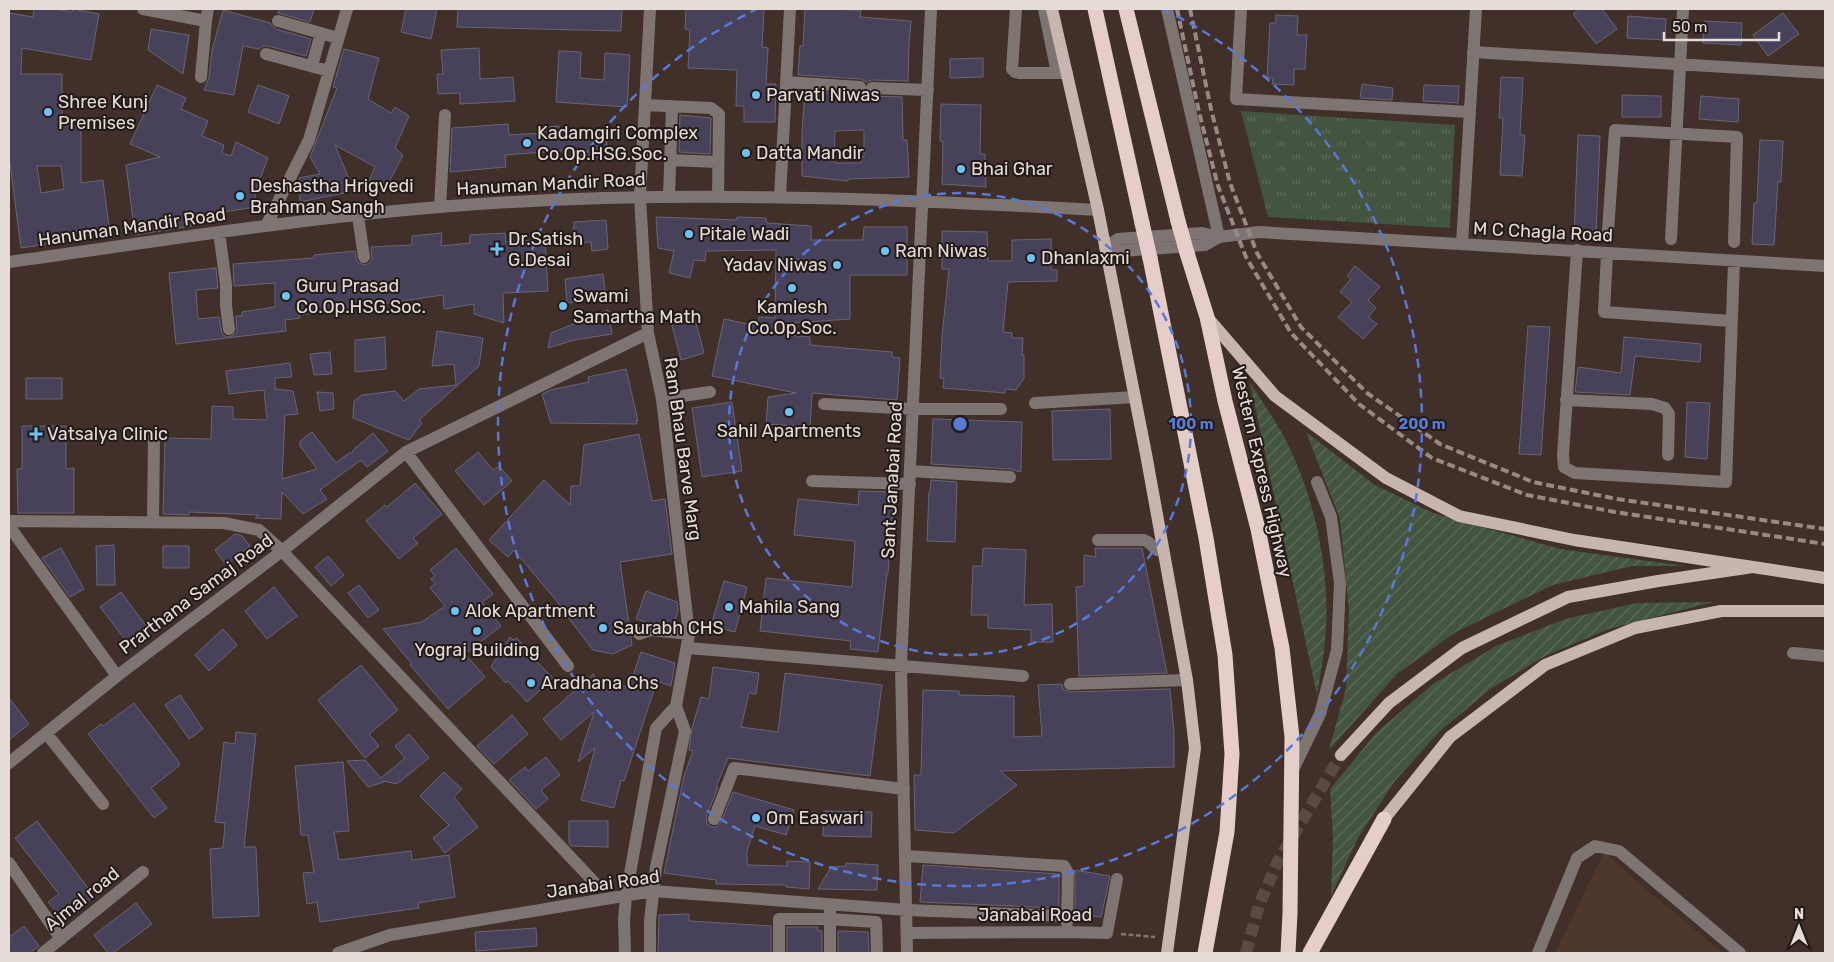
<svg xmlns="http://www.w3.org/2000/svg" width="1834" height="962" font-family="Rubik,sans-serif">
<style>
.built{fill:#4e372d}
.park{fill:url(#park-tufts)}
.garden{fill:url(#garden-furrows)}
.building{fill:#48415a;stroke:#696576;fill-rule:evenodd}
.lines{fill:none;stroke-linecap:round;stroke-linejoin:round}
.major-tunnel{stroke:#594a43;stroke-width:12;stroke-dasharray:12 6;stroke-linecap:butt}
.path{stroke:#83766f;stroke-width:2.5;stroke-dasharray:5 2.5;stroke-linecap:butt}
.minor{stroke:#7e7573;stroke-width:12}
.major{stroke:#c8b5b0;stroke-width:12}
.highway{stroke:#e5cec9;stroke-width:15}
.rail{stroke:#978a84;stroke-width:4;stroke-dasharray:8 4;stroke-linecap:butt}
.highway-bridge{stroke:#e5cec9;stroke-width:15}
.ring{fill:none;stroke:#5979d8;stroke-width:2.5;stroke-dasharray:9 6}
.poi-dot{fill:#6dc2f3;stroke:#211a17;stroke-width:2}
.labels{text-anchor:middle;stroke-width:4;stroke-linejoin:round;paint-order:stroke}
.poi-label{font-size:18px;fill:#e6dcd7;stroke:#211a17;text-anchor:start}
.street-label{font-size:18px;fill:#e6dcd7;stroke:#211a17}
.centre{fill:#5979d8;stroke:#211a17;stroke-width:2.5}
.ring-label{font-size:15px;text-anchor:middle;font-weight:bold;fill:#5979d8;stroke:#211a17;stroke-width:4;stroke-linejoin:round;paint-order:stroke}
</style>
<defs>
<pattern id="park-tufts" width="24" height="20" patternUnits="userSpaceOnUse" patternTransform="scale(1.25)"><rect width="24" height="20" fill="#435441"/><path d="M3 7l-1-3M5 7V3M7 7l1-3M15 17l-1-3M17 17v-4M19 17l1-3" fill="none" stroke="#5e6c5c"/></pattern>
<pattern id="garden-furrows" width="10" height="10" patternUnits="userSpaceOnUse" patternTransform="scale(1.25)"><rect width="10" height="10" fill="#435441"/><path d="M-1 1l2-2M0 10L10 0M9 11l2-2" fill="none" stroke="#5e6c5c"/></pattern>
</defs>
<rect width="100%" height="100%" fill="#403029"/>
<!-- built -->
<path class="built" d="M1604,852L1641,885L1723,953H1555Z"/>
<!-- park -->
<path class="park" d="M1241,111L1455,125L1450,228L1268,217Z"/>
<!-- garden -->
<path class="garden" d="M1250,383C1260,398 1270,413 1279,428C1314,488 1332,573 1325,642C1323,660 1320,677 1317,695Z
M1306,432L1375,485L1433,513L1560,549L1685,566H1632L1553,585L1456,632L1397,674L1329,750L1346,688L1349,611L1340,519Z
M1713,602L1609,629L1547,655L1490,689L1439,732L1395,781L1359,836L1331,896L1333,837L1330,789L1377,732L1433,684L1496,646L1565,619L1637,603Z"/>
<!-- building -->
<path class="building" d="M34,9H55L72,12L73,9L99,14L91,60L22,48L21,74H62V126L81,125V183L103,180L109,227L54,234L55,243L21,248L9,156V13L33,17ZM37,166H61L64,189L41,193Z
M279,9H314L310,22L278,13Z
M406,9H437L431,39L401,32Z
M458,9H622L621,31L457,27Z
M686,9H764L762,47L768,48L766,84H776L775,122H744V106H736L737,70L688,68L690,30L685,29Z
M805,9L861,10L860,17L911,21L909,45L908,81L872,80L866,82L861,79L798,75L800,46H803Z
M1579,9H1602L1617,29L1596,44L1573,14Z
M223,10L270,23L276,29L311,39L306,56L268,46H263L259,49L243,46L234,95L204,90L209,78L212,50Z
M1783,13L1799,34L1768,56L1753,35Z
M1276,15L1298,16L1297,35H1307L1305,69H1294V85L1272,84L1273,78H1267L1270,23H1276Z
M1628,16L1666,19L1665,40L1627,38Z
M1704,21L1742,23L1741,45L1703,43Z
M151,29L189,35L183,74L148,50Z
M479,48L480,79L513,77L515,101L460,104V93L438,94L437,74H443L441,50Z
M344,49L379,58L368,99L391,113L395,107L409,116L395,148L403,155L386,188L368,183L375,167L335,145L349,179L344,193L300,202L299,178L320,174L310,157L337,88L333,87Z
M559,51L581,52L580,78L604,80L605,53L630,55L627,107L556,102Z
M983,58V77L950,78V59Z
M1501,77L1523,78L1520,135H1525L1522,176L1500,175L1503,118H1499Z
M1362,84L1393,88L1392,100L1360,98Z
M157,85L186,98L181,109L208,121L202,136L224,145L222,153L231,156L236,142L268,158L255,192V207L191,217V226L135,235L126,165L160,157L130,144Z
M258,85L289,96L279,124L248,112Z
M1424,85L1459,86L1458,103L1423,101Z
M805,91L859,95L866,93L872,96L902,97L903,140H907L909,177L848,179V181L802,176V132ZM864,130V157H861V163H834L835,131Z
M1622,95L1661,96V117H1622Z
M1701,96L1739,99L1738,122L1699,119Z
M941,104L981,105L980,154H985L986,187L942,184L943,141H940Z
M680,115L711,118L710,154L679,152Z
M508,124L509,135L544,133V127L559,126V131L578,130V136L606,134L608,157L573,160L572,150L505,155L506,167L450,172L452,128Z
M1578,135L1600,136L1596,235L1574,234Z
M1760,140L1783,141L1781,182H1778L1774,245L1752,244L1754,203H1757Z
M656,217L736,220L737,217L766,218L767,223L811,226V240H863L864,227H907V275H850V319L777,324V334L810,337V345L892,352V357L900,358L897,400L812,393L810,427L766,424L768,397L796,393L712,376L724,319L758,326L759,317L775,318L776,250L706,251L705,261L694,260L690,278L669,273L674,251L658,248Z
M606,220L608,249L592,251L591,242L573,243L574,222Z
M942,231L987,232L988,261H1012V240L1051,239V270H1057V281L1008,282L1003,332L1012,333V338H1023L1022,355H1024V378L1016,390L1005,389V393L943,388L944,379L940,378L942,336L949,269H942Z
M442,233L441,246L470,243V235L505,233L506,242L545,239L548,291L503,293L504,323L474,314V304L444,309L443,295L354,308V309L299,315L300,318L285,320L286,331L176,344L169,273L216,268L218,288L196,290L198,319L219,317L222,333L226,337H230L237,332L236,316H242V312L275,307V283L234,286L233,264L314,258V255L355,251L357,262L365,265L369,263L372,260L371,247L412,245V236Z
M1355,266L1380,287L1368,300L1376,308L1368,317L1377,324L1363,339L1338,317L1352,302L1340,292L1351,279L1347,276Z
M603,274L606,298L567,303L565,279Z
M608,310L612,334L574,340L548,348L551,333Z
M694,316L704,353L681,360L671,322Z
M1528,326L1550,327L1541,455L1519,454Z
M437,331L483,338L479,366L419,420L422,423L409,440L353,418L354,401L362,395L395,391L404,401L419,389L456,385L454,364L432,366Z
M385,337L386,369L355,372V340Z
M1624,337L1701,344L1700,362L1635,356L1630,395L1575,392L1578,367L1621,373Z
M330,352L332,374L314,375L310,354Z
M290,363L292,377L275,378V389L293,391L298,414L285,415L282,479L317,469L300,446V441L312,432L336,463L349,453H352L353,450L373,433L388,451L367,467L361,460L320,490L327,499L303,514L282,492L281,519L255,518L259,515L189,512V515L163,514L165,438L211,439L212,406L233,407V419L267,420L264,390L229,394L226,371Z
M626,369L638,421H636L637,424L551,423L542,394L550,390L589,382L588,377Z
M26,378H62V399H26Z
M317,392L333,393L334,409L320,411Z
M732,402L742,471L702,477L692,408Z
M1687,402L1710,403L1707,459L1685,457Z
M1110,409L1111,459L1053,460L1052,411Z
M933,419L1022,422L1021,472L1010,469L931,464Z
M22,426H66V469L74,468V513H18L17,469H22Z
M639,434L652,501L665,499L672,554L620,562L632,645L613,654L593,650L563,611L564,610L514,550L508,557L489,540L544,480L570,505L571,486H580L584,445Z
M478,452L493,470L499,466L512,481L484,505L455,471Z
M931,480L957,482L955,542L927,541L929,492H930Z
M415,483L442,514L413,538L418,543L399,559L366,521L385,505L387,507Z
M859,491L894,492L888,573H887L878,652L850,649L851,641L760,631L766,578L852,587L855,541L794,535L798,499L858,505Z
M235,534L241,535L250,546L226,565L215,550Z
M114,545L115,585H97L96,546Z
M163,546H189V568H163Z
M61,548L84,589L70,597L42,558Z
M456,548L493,594L482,602L501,626L465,654L485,677L448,709L410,665L412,664L383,629L422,622L445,606L430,588L435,584L431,579L435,576L430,570Z
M983,548L1026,550L1024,605L1052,604L1053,642H1031V630L988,628V615H971L973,566H982Z
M1095,548H1142L1167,673L1079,676L1076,587L1084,586V555L1096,557Z
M328,556L344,575L331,586L315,567Z
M724,581L747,587L735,632L711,626Z
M359,585L379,610L368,618L348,593Z
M274,587L297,616L267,639L245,611Z
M646,591L677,602L678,611L674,624L648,623L636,619Z
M121,592L147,627L127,642L100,607Z
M223,629L237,645L209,671L195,655Z
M510,637L513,640L517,638L537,662L553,678L527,702L508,681L506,683L491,667Z
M641,652L675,663L671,686L657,681L624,781L621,780L614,808L581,800L595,748L578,762L594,712L561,740L543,719L593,674L609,693L613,682L629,688Z
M361,665L398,710L369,734L379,746L365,758L318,700Z
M713,667L759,673L756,694L749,693L741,727L778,732L785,673L882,685L870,776L728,758L716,787H718L706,817L707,824L712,827H716L721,822L733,792L794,810L786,835L755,826L747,851V865L787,866V861L810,862L809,889L786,887V885L716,884V880L664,873L684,776L693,751L689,750L692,728L701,697L709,699Z
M1062,684L1063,689L1070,692L1170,689L1174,733V767L1000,771L1017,785L954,833L915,830L914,775H921L923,690L959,691V695L1014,696V737L1042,736L1038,685Z
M180,695L203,729L189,739L165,705Z
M9,698L29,724L9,740Z
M134,703L179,762V766L151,788L167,808L154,818L88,734L101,724L103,726Z
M512,715L528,734L494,764L477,746Z
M236,732L256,734L244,847H256L259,916L213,918L210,849L223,848L225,823L215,822L224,742L235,744Z
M409,734L429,758L397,784L383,781L384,782L368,787L347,761L365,760L381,778L405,758L395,746Z
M546,757L560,775L541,790L548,799L536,809L509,780L525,767L528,771Z
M343,762L349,831L334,832L339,860L411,851L412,860L449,855L455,897L418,903L419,908L320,922L317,902L307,904L303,873L314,872L308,835H301L295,766Z
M444,772L462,789L454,797L478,827L445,853L433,838L449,825L420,796Z
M824,811L872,812L871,837L823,836Z
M37,821L94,896L63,919L48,902L59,894L15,838Z
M569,821H608V847L571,846L569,843Z
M846,863L878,865L877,890L818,889L831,867L846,866Z
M923,865L1059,874V908L920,902Z
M1075,870L1110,876L1101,917L1075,914Z
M136,903L152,924L113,953H108L94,935Z
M689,914V921L771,926V953H658L659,915Z
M24,926L39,946L30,953H9V937Z
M787,927H818L817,930L822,931V953H787Z
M536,928L537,946L476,951L475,932Z
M838,931L868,932L869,953H838Z"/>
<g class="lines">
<!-- major-tunnel -->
<path class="major-tunnel" d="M1246,953L1259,905L1278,861L1341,755"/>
<!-- path -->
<path class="path" d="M1121,934L1155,937"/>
<!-- minor -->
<path class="minor" d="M143,9L206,21L208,9
M1016,9L1012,69L1015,72L1019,73H1067
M1044,9L1057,73
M1167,9L1219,237
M1241,9L1236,99L1470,112
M278,21L338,38
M1473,52L1825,73
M266,54L329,71
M312,66L321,33
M201,77L206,21
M786,82L860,87
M872,88L928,90
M645,105L711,108L719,114L718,197
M670,160L718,162
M669,197L672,106
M780,197L790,9
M440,207L445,115
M358,216L364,257
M266,226L309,140L347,9
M1608,231L1615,130L1737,137L1734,242
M219,232L226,284V305L229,329
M1671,239L1683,9
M1462,244L1476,9
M1105,247L1118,239L1202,233L1219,237L1259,232L1825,266
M1105,247L1121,251L1205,245L1219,237
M1577,250L1563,455L1564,467L1575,473L1726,482L1734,261
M1607,253L1604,312L1731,321
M9,262C152,242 295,219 439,207C658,189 879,198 1098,210
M662,399L710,392
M1566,400L1652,404L1665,408L1669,414L1668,455
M1035,403L1135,397
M824,404L914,409H1001
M406,452L568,666
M910,471L1010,477
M812,481L910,484
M9,521L224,523L259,530L282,551L595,883
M153,522L154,436
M9,526L117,676
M1098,540H1144L1148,542L1157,550H1163
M639,634L651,630L689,634
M688,648L1023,676
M1793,653L1825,656
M1070,684L1187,680
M46,733L103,804
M9,763L117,676L282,551L406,452L648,333
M1292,772L1320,714L1337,650L1340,583L1331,517L1317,482
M714,819L734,768L904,789
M906,856L1064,866L1068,873L1067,923
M9,863L61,939
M907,933L1066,932L1107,933L1117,879
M43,953L143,872
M338,953L390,935L653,891L907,910L1067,916
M625,953L624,920L626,896L656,728L676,706
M650,953V921L656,867L685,731L676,706L689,634L662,399L648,333L640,197L650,9
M779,953V919H829L876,922L877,953
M830,953V911
M907,953L901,665L931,9
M1538,953L1577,858L1595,846L1619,851L1740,953"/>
<!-- major -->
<path class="major" d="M1052,9L1098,210L1146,454L1187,680L1195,748L1167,953
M1207,317L1275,396L1386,478L1459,516L1574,540L1753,567
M1341,755L1389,703L1462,648L1568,597L1658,581L1753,567L1825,578
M1384,819L1450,737L1545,665L1635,628L1721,611H1825"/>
<!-- highway -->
<path class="highway" d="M1095,9L1142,223
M1126,9L1178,221
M1187,253L1207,317L1225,401L1258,529L1282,648L1292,737L1290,913L1288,953
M1150,258L1206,538L1225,655L1232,754L1227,832L1205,953
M1310,953L1384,819"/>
<!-- rail -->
<path class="rail" d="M1177,9L1199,112L1218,186L1246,257L1291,333L1359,404L1432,458L1527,495L1615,512L1825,544
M1190,9L1211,109L1230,183L1257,253L1301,327L1367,393L1440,444L1533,482L1617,499L1825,529"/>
<!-- highway-bridge -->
<path class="highway-bridge" d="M1178,221L1187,253
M1142,223L1150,258"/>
</g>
<!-- distance rings -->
<g class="ring">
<circle cx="960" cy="424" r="231"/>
<path d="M1163 9A462 462 0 1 1 757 9"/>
</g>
<!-- markers -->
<g class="poi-dot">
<circle cx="756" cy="95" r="5"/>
<circle cx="48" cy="112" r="5"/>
<circle cx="527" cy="143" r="5"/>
<circle cx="746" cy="153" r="5"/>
<circle cx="961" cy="169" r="5"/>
<circle cx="240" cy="196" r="5"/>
<circle cx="689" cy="234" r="5"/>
<path d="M494.5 241.5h5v5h5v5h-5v5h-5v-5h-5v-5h5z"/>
<circle cx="885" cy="251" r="5"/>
<circle cx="1031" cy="258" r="5"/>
<circle cx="837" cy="265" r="5"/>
<circle cx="792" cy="288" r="5"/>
<circle cx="286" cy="296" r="5"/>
<circle cx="563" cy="306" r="5"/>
<circle cx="789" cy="412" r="5"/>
<path d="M33.5 426.5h5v5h5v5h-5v5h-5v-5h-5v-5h5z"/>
<circle cx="729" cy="607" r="5"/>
<circle cx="455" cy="611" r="5"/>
<circle cx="603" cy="628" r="5"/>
<circle cx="477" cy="631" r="5"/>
<circle cx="531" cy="683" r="5"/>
<circle cx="756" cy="818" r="5"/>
</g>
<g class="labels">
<!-- poi labels -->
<g class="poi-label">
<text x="766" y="101">Parvati Niwas</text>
<text x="58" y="108">Shree Kunj<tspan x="58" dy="21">Premises</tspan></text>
<text x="537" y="139">Kadamgiri Complex<tspan x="537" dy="21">Co.Op.HSG.Soc.</tspan></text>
<text x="756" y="159">Datta Mandir</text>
<text x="971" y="175">Bhai Ghar</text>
<text x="250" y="192">Deshastha Hrigvedi<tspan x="250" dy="21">Brahman Sangh</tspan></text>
<text x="699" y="240">Pitale Wadi</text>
<text x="508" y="245">Dr.Satish<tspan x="508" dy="21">G.Desai</tspan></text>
<text x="895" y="257">Ram Niwas</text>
<text x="1041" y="264">Dhanlaxmi</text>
<text x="827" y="271" text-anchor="end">Yadav Niwas</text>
<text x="296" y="292">Guru Prasad<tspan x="296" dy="21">Co.Op.HSG.Soc.</tspan></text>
<text x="573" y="302">Swami<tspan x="573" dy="21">Samartha Math</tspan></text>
<text x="792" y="313" text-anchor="middle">Kamlesh<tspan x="792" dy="21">Co.Op.Soc.</tspan></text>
<text x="789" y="437" text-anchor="middle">Sahil Apartments</text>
<text x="47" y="440">Vatsalya Clinic</text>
<text x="739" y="613">Mahila Sang</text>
<text x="465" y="617">Alok Apartment</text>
<text x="613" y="634">Saurabh CHS</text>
<text x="477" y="656" text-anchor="middle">Yograj Building</text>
<text x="541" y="689">Aradhana Chs</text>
<text x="766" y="824">Om Easwari</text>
</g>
<!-- street labels -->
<g class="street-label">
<text transform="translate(551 184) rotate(-3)" y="6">Hanuman Mandir Road</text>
<text transform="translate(132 227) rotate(-8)" y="6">Hanuman Mandir Road</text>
<text transform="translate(1543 232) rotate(3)" y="6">M C Chagla Road</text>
<text transform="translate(683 449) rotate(82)" y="6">Ram Bhau Barve Marg</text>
<text transform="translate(1262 472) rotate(77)" y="6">Western Express Highway</text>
<text transform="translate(892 480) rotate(-87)" y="6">Sant Janabai Road</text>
<text transform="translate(196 594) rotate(-37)" y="6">Prarthana Samaj Road</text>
<text transform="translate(603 884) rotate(-8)" y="6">Janabai Road</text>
<text transform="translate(82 899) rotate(-39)" y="6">Ajmal road</text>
<text x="1035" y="921">Janabai Road</text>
</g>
</g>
<circle cx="960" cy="424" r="8" class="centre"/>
<g class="ring-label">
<text x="1191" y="429">100 m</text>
<text x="1422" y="429">200 m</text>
</g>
<!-- border -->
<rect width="1834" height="962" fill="none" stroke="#e6dcd7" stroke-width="20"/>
<!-- north arrow -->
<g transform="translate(1799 927)" stroke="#211a17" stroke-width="4" paint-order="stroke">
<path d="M0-4L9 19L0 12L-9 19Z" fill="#e6dcd7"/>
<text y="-8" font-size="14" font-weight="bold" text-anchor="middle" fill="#e6dcd7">N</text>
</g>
<!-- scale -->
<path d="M1664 32v8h115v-8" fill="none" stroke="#e6dcd7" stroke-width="2.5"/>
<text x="1672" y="32" font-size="15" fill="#e6dcd7" stroke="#211a17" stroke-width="4" paint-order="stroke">50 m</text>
</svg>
